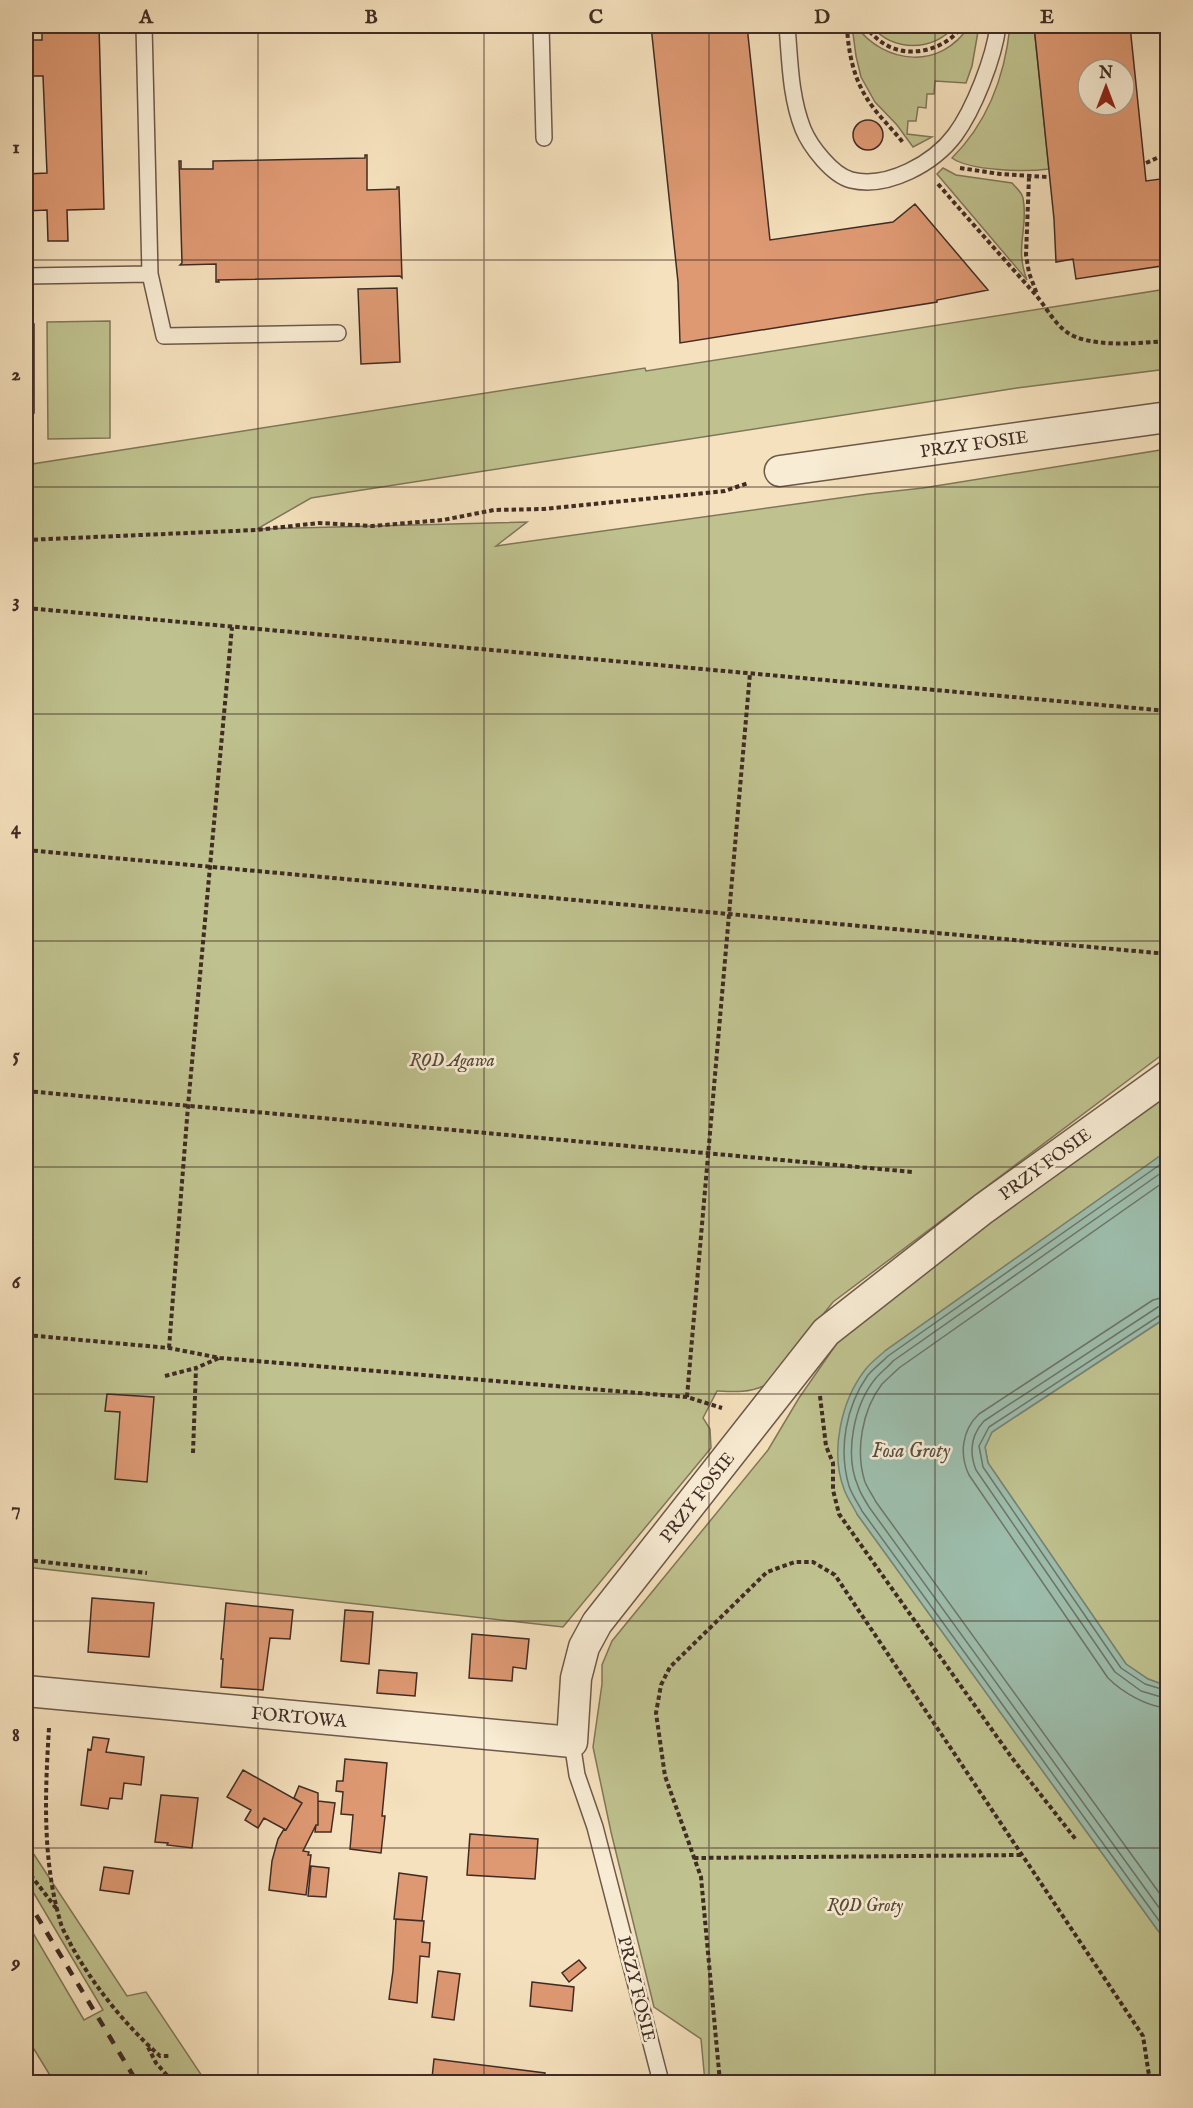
<svg xmlns="http://www.w3.org/2000/svg" width="1193" height="2108" font-family="'IM FELL English',serif">
<style>
.green{fill:#bfc28f;stroke:#80775a;stroke-width:1.5}
.water{fill:#9dbead;stroke:#788477;stroke-width:1.5}
.lines{fill:none;stroke-linecap:round;stroke-linejoin:round}
.shore{stroke:#6e7569;stroke-width:1.5}
.building{fill:#de9973;stroke:#402c25;stroke-width:1.5;fill-rule:evenodd}
.lane-casing{stroke:#6d594b;stroke-width:18}
.street-casing{stroke:#6d594b;stroke-width:33}
.path{stroke:#402c25;stroke-width:4;stroke-dasharray:4.5 3;stroke-linecap:butt}
.lane{stroke:#f8ecd4;stroke-width:15}
.street{stroke:#f8ecd4;stroke-width:30}
.rail{stroke:#402c25;stroke-width:4.5;stroke-dasharray:10 10;stroke-linecap:butt}
.grid{fill:none;stroke:#402c25;stroke-width:1.5;stroke-opacity:0.55}
.labels{text-anchor:middle;stroke-width:5;stroke-linejoin:round;paint-order:stroke}
.street-label{font-size:18px;fill:#402c25;stroke:#f8ecd4}
.park-label{font-size:18px;font-style:italic;fill:#594a3a;stroke:#f8ecd4}
.water-label{font-size:20px;font-style:italic;fill:#575047;stroke:#f8ecd4}
.neatline{fill:none;stroke:#402c25;stroke-width:2}
.grid-label{font-size:20px;text-anchor:middle;font-weight:bold;fill:#402c25}
</style>
<rect width="100%" height="100%" fill="#f5e1bd"/>
<filter id="stains"><feTurbulence type="fractalNoise" baseFrequency=".00333" numOctaves="4"/><feColorMatrix values="0 0 0 0 .2 0 0 0 0 .09 0 0 0 0 .02 0 0 0 .5 -.17"/></filter>
<radialGradient id="worn" r=".72"><stop offset=".6" stop-color="#630" stop-opacity="0"/><stop offset="1" stop-color="#630" stop-opacity=".3"/></radialGradient>
<!-- green -->
<path class="green" d="M852,26H856C885,65 941,70 969,26H979L972,66L966,83L935,81L934,94H927L926,108L918,107L916,121H908L907,134L932,137L913,147L897,125L875,102L861,77L856,56Z
M871,26H955C932,52 894,52 871,26Z
M1010,26H1034L1049,169C1026,172 970,171 952,158C988,122 1005,75 1010,26Z
M943,168L956,175L1012,183C1016,188 1022,192 1023,198C1029,228 1014,247 1027,280L937,174Z
M1167,289V369L1017,388L311,498L257,529L527,522L496,546L868,494L923,488L1167,449V1051L833,1302L766,1385C749,1393 735,1392 717,1391L703,1418L710,1429L711,1448L563,1627L26,1567V465L645,368L646,371Z
M110,321V438L48,439L47,322Z
M1167,1096V1151L885,1351L857,1514L1167,1943V2082H705L701,2039L654,2007L611,1832L593,1747L602,1684V1665L612,1641L768,1450L799,1398L853,1320Z
M1167,1317V1686L1148,1679L1126,1664L988,1463L985,1447L992,1432Z
M26,1813H33V1853L127,1996L146,1992L206,2082H54L26,2036V1921L84,2020L103,2010L26,1880Z"/>
<!-- water -->
<path class="water" d="M1167,1151V1317L992,1432L985,1447L988,1463L1126,1664L1148,1679L1167,1686V1943L857,1514C853,1506 847,1498 844,1489C830,1452 841,1401 865,1370C870,1363 878,1357 885,1351Z"/>
<g class="lines">
<!-- shore -->
<path class="shore" d="M1168,1159L888,1356C882,1362 874,1368 868,1375C846,1406 838,1449 849,1486C852,1495 858,1503 862,1511L1168,1933
M1168,1168L893,1361C888,1367 881,1372 876,1378C854,1404 844,1454 858,1486C860,1493 865,1500 869,1507L1168,1920
M1168,1179L899,1368C893,1374 887,1379 882,1384C862,1410 855,1451 865,1482C868,1489 873,1496 876,1502L1168,1905
M1168,1296L1153,1300L979,1414C962,1430 959,1454 969,1475L1108,1678C1122,1692 1147,1707 1168,1708
M1168,1305L1158,1307L984,1421C971,1435 969,1452 976,1470L1115,1672L1141,1691L1168,1699
M1168,1313L1162,1314L989,1427L979,1446L983,1467L1121,1668L1145,1684L1168,1691"/>
</g>
<!-- building -->
<path class="building" d="M42,26H99L104,209L67,210L68,241H48L47,210L26,211V174L47,173L43,76H26V40H42Z
M651,26H747L770,240L893,222L915,204L988,290L937,300V302L680,343L678,282Z
M1034,26H1130L1146,181L1168,178V265L1076,279L1073,259L1056,262L1054,219ZM1088,69H1124V105H1088Z
M853 135a15 15 0 1 1 30 0a15 15 0 1 1-30 0Z
M365,155H367V190L397,189V187H399L402,278L400,276L218,280L219,282H216V264L180,265L182,263L179,161H181V169H213V161L365,158Z
M397,288L400,362L361,364L358,289Z
M26,324H34V413H26Z
M107,1394L154,1397L147,1482L115,1479L120,1412L105,1411Z
M92,1598L154,1603L149,1657L88,1652Z
M226,1603L293,1610L290,1639L270,1638L263,1690L221,1687L223,1659H221Z
M345,1610L373,1612L369,1664L341,1661Z
M472,1634L529,1639L526,1669L513,1667L512,1681L469,1678Z
M379,1670L417,1673L415,1696L377,1693Z
M93,1737L109,1739L106,1752L144,1757L141,1785L124,1783L122,1799L110,1798L108,1809L81,1805L88,1749L91,1750Z
M345,1759L387,1763L382,1816H385L381,1853L350,1849L353,1815L341,1814L343,1792L336,1791L337,1781H343Z
M243,1770L302,1803L286,1830L264,1818L258,1828L245,1820L251,1810L227,1797Z
M299,1786L318,1793V1825H316L303,1851L309,1852L308,1855H311L306,1895L269,1890L272,1861L278,1839L284,1829L286,1830L302,1803L294,1798Z
M161,1795L198,1798L192,1848L167,1845L168,1843L155,1842Z
M318,1801L335,1803L331,1832H315L316,1825H318Z
M470,1834L538,1839L535,1879L467,1875Z
M311,1866L329,1868L326,1897L308,1896Z
M104,1867L133,1871L129,1894L100,1890Z
M399,1873L427,1877L422,1921L394,1919Z
M396,1919L424,1921L422,1942L430,1943L429,1957L420,1956L417,2003L389,1999L393,1971Z
M579,1960L586,1968L569,1982L562,1973Z
M438,1971L460,1974L454,2020L432,2017Z
M532,1982L574,1987L572,2011L530,2006Z
M434,2059L545,2073L544,2082H436V2079L432,2078Z"/>
<g class="lines">
<defs>
<path id="lane" d="M144,26L150,274L164,336L338,333
M541,26L544,138
M787,26C790,60 790,96 803,129C810,146 832,175 851,180C888,189 934,163 955,135C974,109 994,58 998,26
M26,276L150,274
M572,1742L577,1775L595,1827L661,2082"/>
<path id="street" d="M780,471L1168,417
M26,1691L572,1742L576,1678L584,1647L597,1623L826,1332L983,1209L1168,1076"/>
</defs>
<!-- lane casing -->
<use href="#lane" class="lane-casing"/>
<!-- street casing -->
<use href="#street" class="street-casing"/>
<!-- path -->
<path class="path" d="M847,26C848,50 853,76 866,97C876,114 892,128 904,144
M864,26C872,34 879,42 890,47C914,58 948,48 962,26
M1146,163L1168,153
M960,168L1000,174L1048,177
M1029,177L1026,255L1029,273L1037,294
M938,184C970,221 1003,258 1035,294C1048,309 1057,330 1076,337C1102,347 1140,343 1168,341
M26,540L256,530L319,523L372,526L443,520L494,510L544,509L725,491L748,483
M26,608L1168,711
M26,850L1168,954
M26,1091L913,1172
M26,1335L169,1348L220,1358L687,1397L722,1408
M169,1348L188,1106L232,627
M165,1376L196,1368
M820,1396L826,1446L833,1463V1490L839,1514L1012,1758L1077,1841
M687,1397L750,673
M193,1453L196,1368L219,1358
M26,1560L147,1573
M49,1728C45,1793 42,1861 61,1924C63,1931 68,1938 71,1945C93,1985 125,2025 160,2056H170
M694,1858L1022,1855
M26,1869L56,1908
M148,2047L156,2063L173,2082
M720,2082L701,1877L665,1776L656,1713L661,1685L670,1667L767,1572L795,1562H813L835,1575L1143,2036L1150,2082"/>
<!-- lane -->
<use href="#lane" class="lane"/>
<!-- street -->
<use href="#street" class="street"/>
<!-- rail -->
<path class="rail" d="M26,1898L137,2082"/>
</g>
<!-- grid -->
<path class="grid" d="M258,26V2082M484,26V2082M709,26V2082M935,26V2082M26,260H1168M26,487H1168M26,714H1168M26,941H1168M26,1167H1168M26,1394H1168M26,1621H1168M26,1848H1168"/>
<g class="labels">
<!-- street labels -->
<g class="street-label">
<text transform="translate(974 444) rotate(-8)" y="6">PRZY FOSIE</text>
<text transform="translate(1045 1164) rotate(-36)" y="6">PRZY FOSIE</text>
<text transform="translate(697 1497) rotate(-52)" y="6">PRZY FOSIE</text>
<text transform="translate(299 1717) rotate(5)" y="6">FORTOWA</text>
<text transform="translate(637 1989) rotate(76)" y="6">PRZY FOSIE</text>
</g>
<!-- park labels -->
<g class="park-label">
<text x="452" y="1066">ROD Agawa</text>
<text x="865" y="1911">ROD Groty</text>
</g>
<!-- water labels -->
<g class="water-label">
<text x="911" y="1457">Fosa Groty</text>
</g>
</g>
<!-- margin -->
<rect width="1193" height="2108" fill="none" stroke="#f5e1bd" stroke-width="66"/>
<!-- north arrow -->
<g transform="translate(1106 87)"><circle r="28" fill="#f8ecd4" stroke="#ae9f8e" stroke-width="1.5"/>
<path d="M0-4.5L10 22L0 15L-10 22Z" fill="#8f2418"/>
<text y="-9" font-size="16" font-weight="bold" text-anchor="middle" fill="#402c25">N</text>
</g>
<rect x="33" y="33" width="1127" height="2042" class="neatline"/>
<g class="grid-label">
<text x="146" y="23">A</text>
<text x="371" y="23">B</text>
<text x="596" y="23">C</text>
<text x="822" y="23">D</text>
<text x="1047" y="23">E</text>
<text x="16" y="153">1</text>
<text x="16" y="380">2</text>
<text x="16" y="607">3</text>
<text x="16" y="834">4</text>
<text x="16" y="1061">5</text>
<text x="16" y="1288">6</text>
<text x="16" y="1515">7</text>
<text x="16" y="1741">8</text>
<text x="16" y="1968">9</text>
</g>
<rect width="100%" height="100%" filter="url(#stains)"/>
<rect width="100%" height="100%" fill="url(#worn)"/>
</svg>
